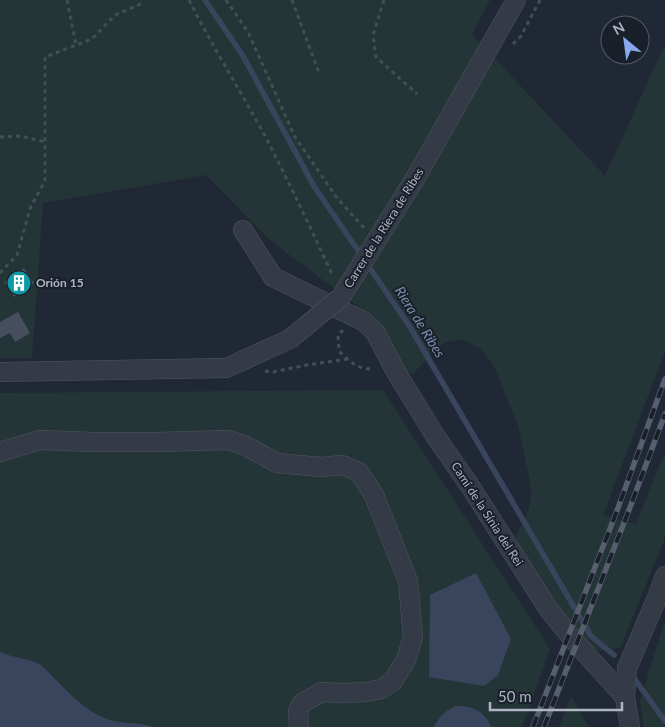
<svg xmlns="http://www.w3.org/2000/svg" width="665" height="727" font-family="Lato,sans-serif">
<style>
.green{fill:#243537}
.water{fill:#38455d}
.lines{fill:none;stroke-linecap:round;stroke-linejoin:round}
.stream{stroke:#38455d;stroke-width:5.5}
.building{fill:#474f5f}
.minor-casing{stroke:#4f5561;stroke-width:20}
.path{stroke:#405054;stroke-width:3;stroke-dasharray:4 4;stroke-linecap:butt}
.minor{stroke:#343b46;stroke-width:19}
.rail-casing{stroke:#575e6d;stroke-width:5.5}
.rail{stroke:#1a202a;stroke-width:4;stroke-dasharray:11;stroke-linecap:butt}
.minor-bridge-casing{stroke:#4f5561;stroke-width:20;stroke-linecap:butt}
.minor-bridge{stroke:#343b46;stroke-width:19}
.labels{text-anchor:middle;stroke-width:4;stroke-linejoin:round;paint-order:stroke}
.street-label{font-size:12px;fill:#afb5c3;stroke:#1a202a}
.poi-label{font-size:12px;font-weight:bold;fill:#afb5c3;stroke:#1a202a;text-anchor:start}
.water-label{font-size:14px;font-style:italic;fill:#798aaa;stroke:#1a202a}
</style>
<rect width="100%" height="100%" fill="#212835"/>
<!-- green -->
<path class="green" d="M0,0H490L472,34L605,176L665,44V351L603,515L636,524L665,452V538L620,648L599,651L576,637L519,548L516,536L529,509L531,496L530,481L518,425L494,366L482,350L462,339L447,342L437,348L413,374L399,370L383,342L359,307L271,241L206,175L43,203L32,358H0Z
M383,390L550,649L522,727H0V393Z
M665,620V727H644L640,701Z
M571,696L589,727H559Z"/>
<!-- water -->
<path class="water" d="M476,573L511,639L498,675L484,686L429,677L430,595Z
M0,652C13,658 27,658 40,664C61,683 82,712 110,720C124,724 139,722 153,727H0Z
M456,706C472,705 485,711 491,727H434C441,715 443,712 456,706Z"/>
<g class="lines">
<!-- stream -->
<path class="stream" d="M205,0L243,56L315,188L362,256
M367,264L410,327L591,636L614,655
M631,674L665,721"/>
</g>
<!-- building -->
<path class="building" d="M24,268L34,283L14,297L4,282Z
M18,312L30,333L15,342L10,333L0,338V322Z"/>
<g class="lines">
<defs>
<path id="minor" d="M416,177L516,0
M243,230L273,277L363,321L375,332L396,372L436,437L470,486L549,610L576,643L625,697
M0,372L226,368L290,339
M0,452L40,440L94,442H157L228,440L244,445L277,463L321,467L342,465L359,472L374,495L408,581L413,637L406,660L393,681L381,689L366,692L343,693L322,692L302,703L298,711L299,727
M630,727L625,697L627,668L657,598L665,576"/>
</defs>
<!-- minor casing -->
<use href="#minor" class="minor-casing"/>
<!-- path -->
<path class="path" d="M67,0L76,45
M189,0C212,46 240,90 265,136C289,182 311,229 333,276
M226,0L248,32L295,137L337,198L365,229
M292,0L319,73
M384,0L373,35L376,57L417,94
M513,44L521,36L540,0
M0,137L21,136L45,142
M0,273L17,255L31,206L45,181V57L92,39L115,15L143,3
M343,330L338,335L339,351C348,360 360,372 374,368
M265,371L273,372L307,365L348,359"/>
<!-- minor -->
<use href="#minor" class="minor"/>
<defs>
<path id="rail" d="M533,727L618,508L665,379
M544,727L629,510L665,414"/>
</defs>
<!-- rail casing -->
<use href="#rail" class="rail-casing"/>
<!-- rail -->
<use href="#rail" class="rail"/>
<defs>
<path id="minor-bridge" d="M290,339L341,297L416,177"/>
</defs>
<!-- minor-bridge casing -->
<use href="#minor-bridge" class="minor-bridge-casing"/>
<!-- minor-bridge -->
<use href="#minor-bridge" class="minor-bridge"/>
</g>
<!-- icons -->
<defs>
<symbol id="building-disc" viewBox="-11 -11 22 22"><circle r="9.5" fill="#0f9aa8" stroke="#1a202a"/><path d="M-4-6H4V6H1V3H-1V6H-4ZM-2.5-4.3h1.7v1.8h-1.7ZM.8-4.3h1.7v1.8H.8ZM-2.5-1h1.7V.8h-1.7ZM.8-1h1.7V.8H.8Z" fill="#fff"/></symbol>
</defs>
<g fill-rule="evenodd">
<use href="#building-disc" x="5" y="269" width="28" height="28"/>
</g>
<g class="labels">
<!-- street labels -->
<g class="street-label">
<text transform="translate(384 228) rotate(-58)" y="4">Carrer de la Riera de Ribes</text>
<text transform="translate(487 514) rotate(57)" y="4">Camí de la Sínia del Rei</text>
</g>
<!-- poi labels -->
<g class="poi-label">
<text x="36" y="287">Orión 15</text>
</g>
<!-- water labels -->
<g class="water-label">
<text transform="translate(420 322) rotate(58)" y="5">Riera de Ribes</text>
</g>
</g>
<!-- north arrow -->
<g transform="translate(625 40) rotate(331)"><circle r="24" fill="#1a202a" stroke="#565c67"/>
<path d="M0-4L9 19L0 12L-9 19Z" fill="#87a9f0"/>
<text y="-8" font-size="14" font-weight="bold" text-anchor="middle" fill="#afb5c3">N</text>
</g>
<!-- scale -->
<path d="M490 702v8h132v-8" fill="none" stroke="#afb5c3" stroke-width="2.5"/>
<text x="498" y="702" font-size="15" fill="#afb5c3" stroke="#1a202a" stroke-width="4" paint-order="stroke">50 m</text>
</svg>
